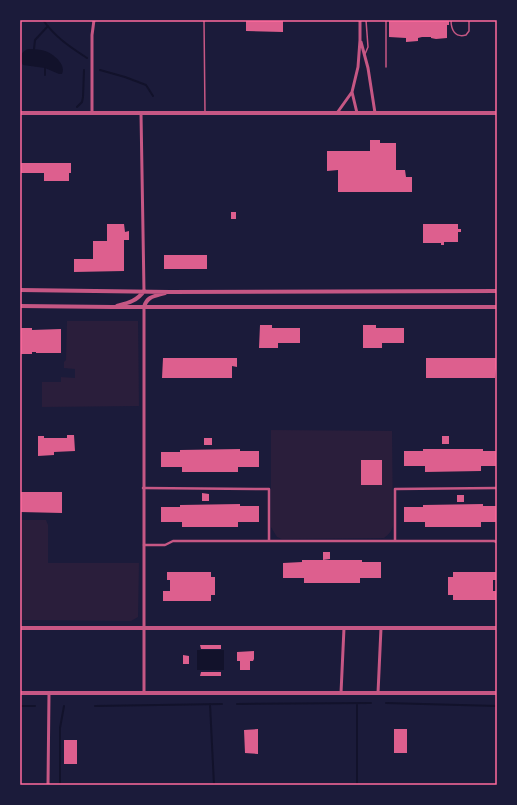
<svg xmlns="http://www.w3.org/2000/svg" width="517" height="805" font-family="'Open Sans',sans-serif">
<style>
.green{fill:#2a1e3b}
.water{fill:#12122b}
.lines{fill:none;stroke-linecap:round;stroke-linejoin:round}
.stream{stroke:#12122b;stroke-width:2}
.building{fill:#dd5f8e}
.service{stroke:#c65784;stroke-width:1.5}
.pedestrian{stroke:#c65784;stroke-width:2.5}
.minor{stroke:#c65784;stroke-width:3}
.tertiary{stroke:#c65784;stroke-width:4}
.neatline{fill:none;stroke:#ff6b9d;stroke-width:1.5}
</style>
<rect width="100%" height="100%" fill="#1b1b3a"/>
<!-- green -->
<path class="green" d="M67,321H138L139,406L42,407V382H61V377L75,378V369L64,368V362L66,360Z
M271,430L392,431L393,525C392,531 389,534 384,538L282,539L277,537L271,527Z
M20,520H46L48,525V563H139L138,617L131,621L20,620Z"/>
<!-- water -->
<path class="water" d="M28,49C32,49 37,49 41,50C50,51 67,63 62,74H59L45,68L23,65C18,58 21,52 28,49Z
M197,650H224V670H197Z"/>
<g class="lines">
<!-- stream -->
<path class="stream" d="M43,20C55,37 70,47 87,58
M34,49L35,40L48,26
M100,70L125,77L146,85L153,96
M45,75V68
M77,107L82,102L83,97L84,70
M386,703L497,706
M210,704L214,785
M237,704L371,703
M357,704V785
M20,706H35
M95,706L222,704
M60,785V728L64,706"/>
</g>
<!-- building -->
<path class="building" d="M246,20H283V32L246,31Z
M389,20H449V25H447V38L436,39L431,38V37H422L418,38V41L406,42V38L389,37Z
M370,140H380V143H396V170H405L406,177H412V192H338V170L327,171V151H370Z
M20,163H71V173H69V181H44V173H20Z
M231,212H236V219H231Z
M107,224H124L125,232L129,231V240H124V271L74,272V259H93V241H107Z
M423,224H458V229H461V232H458V242H444V245H441V243H423Z
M164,255H207V269H164Z
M260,325H272V328H300V343H278V348H259Z
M363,325H376V328H404V343H382V348H363Z
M20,328H32V330L61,329V353H36V352H32V354H20Z
M163,358H237V367L232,366V378H162Z
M426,358H497L495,378H426Z
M67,435H74L75,451L54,452V455L38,456V436H44V438H67Z
M442,436H449V444H442Z
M204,438H212V445H204Z
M240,449V451H259V467H238V472H182V467H161V452H180V450Z
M423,449H483V451H497V466H481V471L425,472V466H404V451H423Z
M361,460H382V485H361Z
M20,492H62V513L20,512Z
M202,493L209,494V501H202Z
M457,495H464V502H457Z
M240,504V506H259V522H238V527H182V522H161V507H180V505Z
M483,504V506H497V522H481V527H425V522H404V507H423V505Z
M323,552H330V559L323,560Z
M302,560H362V562H381V578H360V583H304V578H283V563L302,562Z
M167,572H211V577H215V595H211V601H163V591H170V580H167Z
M453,572H496V580H493V591H497V600H453V595H448V577H453Z
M200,645H221V649H201Z
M254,651V659L253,661H250V670H240V661H237V652Z
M183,655L189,656V664H183Z
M201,672H221V676H200Z
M258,729V754L245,753L244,730Z
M394,729H407V753H394Z
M64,740H77V764H64Z"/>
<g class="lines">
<!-- service -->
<path class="service" d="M204,20L205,113
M451,20C451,30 455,38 466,35L469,31V20
M365,54L368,47L366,20
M386,67V20"/>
<!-- pedestrian -->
<path class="pedestrian" d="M143,488L269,489V540
M395,540V489L497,488
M144,545H165L173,541H494L497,542"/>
<!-- minor -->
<path class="minor" d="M361,42L368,68L375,113
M92,113V35L94,20
M141,113L144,291
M337,113L352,92
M357,113L352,92L358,67L360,40V20
M144,307V693
M341,693L344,628
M378,693L381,628
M48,785L49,693"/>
<!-- tertiary -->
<path class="tertiary" d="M20,113H497
M20,290L170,292L497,291
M20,306L113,307H497
M117,306C128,303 137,301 144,291
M144,307C147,296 155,296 165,293
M20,628H497
M20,693H497"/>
</g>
<!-- border -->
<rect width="517" height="805" fill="none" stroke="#1b1b3a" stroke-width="42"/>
<rect x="21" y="21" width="475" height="763" class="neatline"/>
</svg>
